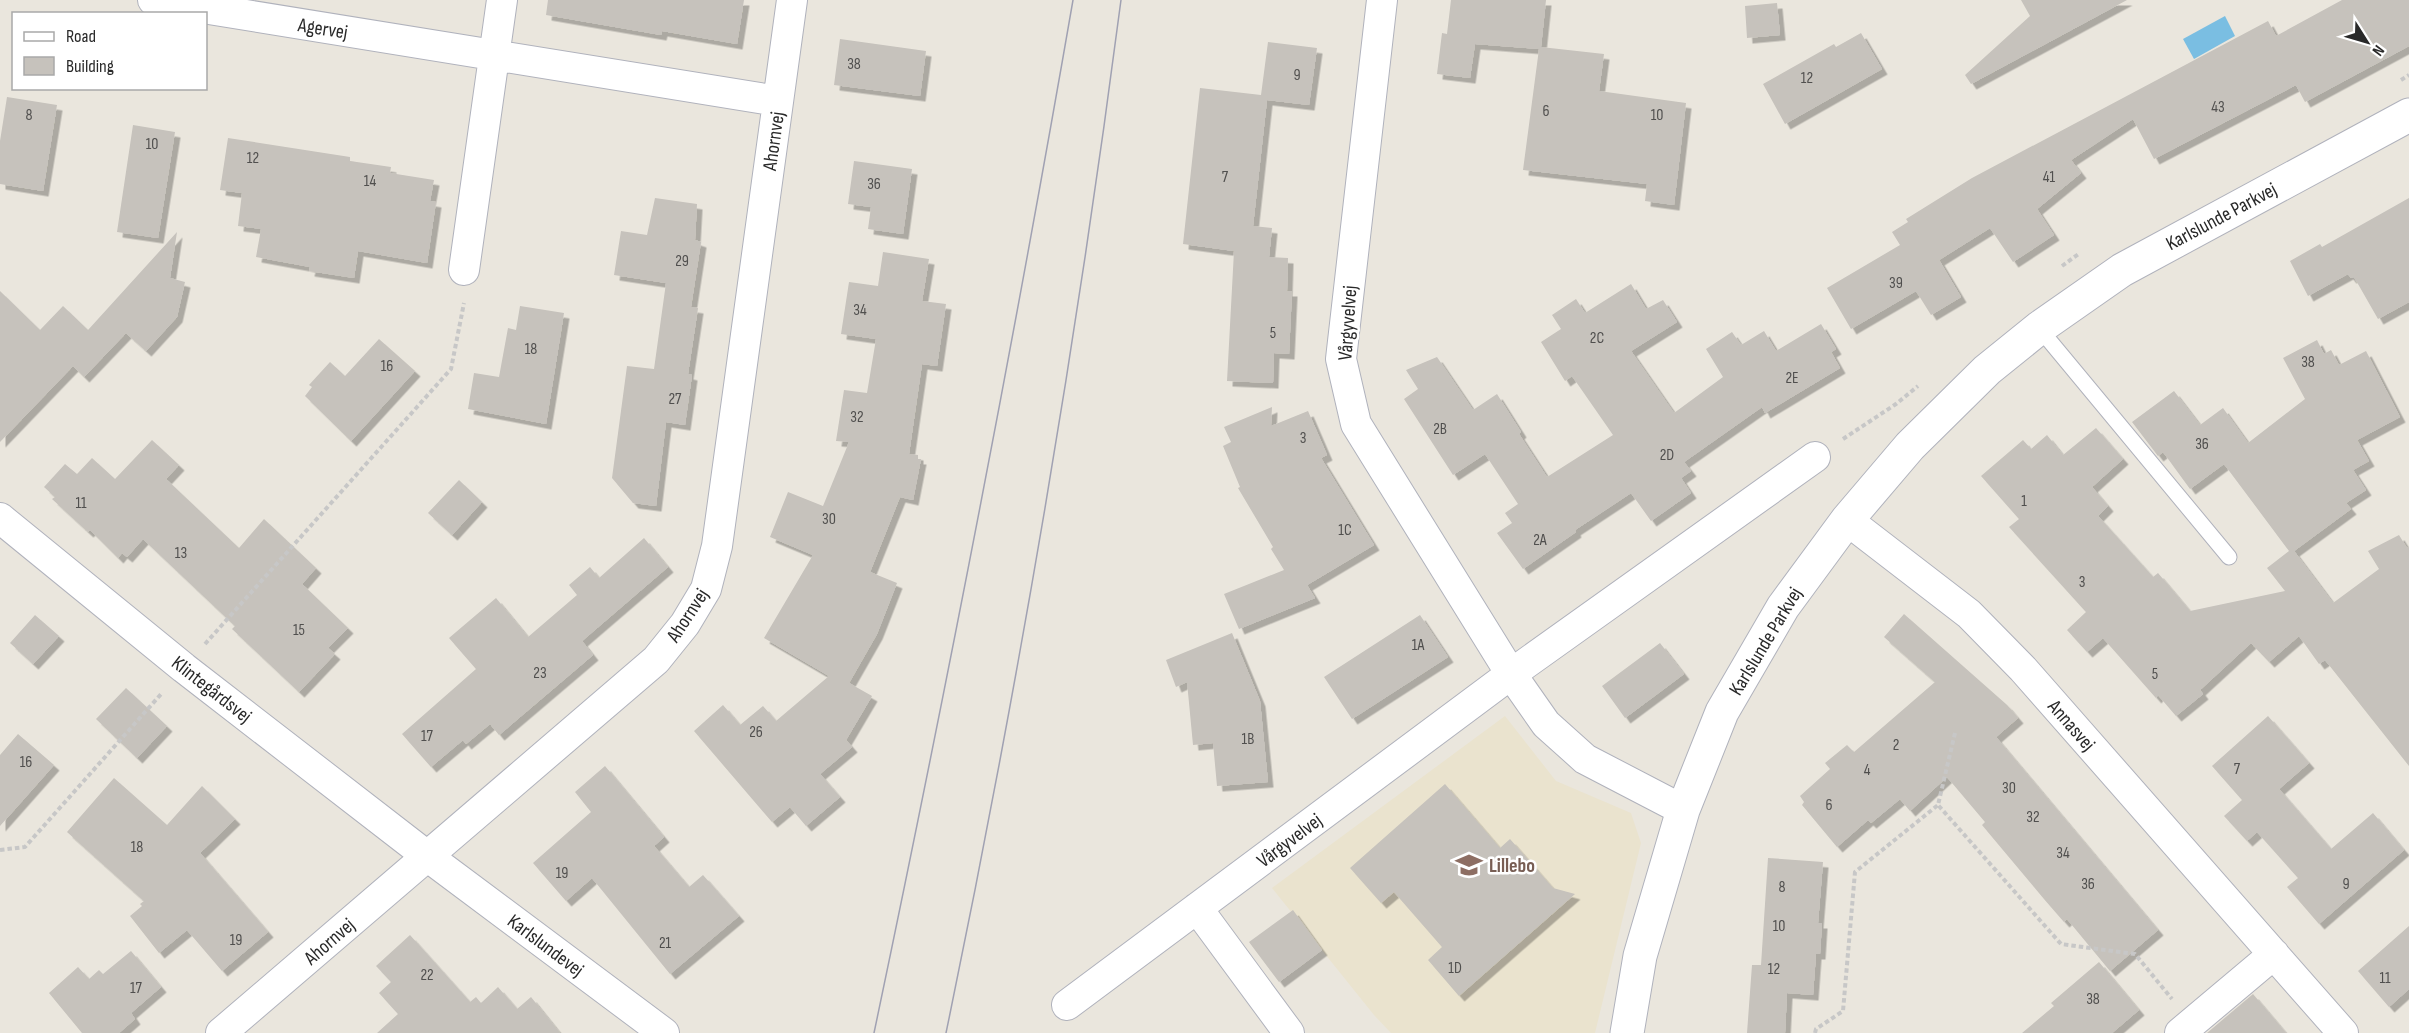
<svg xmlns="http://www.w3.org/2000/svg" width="2409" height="1033" font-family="'Sofia Sans Condensed',sans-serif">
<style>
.education{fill:#eae3ce}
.water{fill:#7abee2}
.building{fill:#c6c2bc;filter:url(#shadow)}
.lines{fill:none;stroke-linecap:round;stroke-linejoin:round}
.service-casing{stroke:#b0b2bc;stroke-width:17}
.minor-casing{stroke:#b0b2bc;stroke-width:32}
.tertiary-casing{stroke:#b0b2bc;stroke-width:35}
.path{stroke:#c7c7c7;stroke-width:4;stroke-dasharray:4.5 3;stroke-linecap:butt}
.service{stroke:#fff;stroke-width:15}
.minor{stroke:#fff;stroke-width:30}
.tertiary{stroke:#fff;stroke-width:33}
.tram{stroke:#a0a1b2;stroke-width:1.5}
.labels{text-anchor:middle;stroke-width:5;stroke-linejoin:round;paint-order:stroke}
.number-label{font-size:16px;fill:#504f4e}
.street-label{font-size:20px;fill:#292929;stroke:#fff}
.education-label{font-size:20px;font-weight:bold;fill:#785e54;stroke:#fff;text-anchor:start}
</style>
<defs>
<filter id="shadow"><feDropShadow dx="5.5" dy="5.5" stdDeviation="0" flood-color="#0004"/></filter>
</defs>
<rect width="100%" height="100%" fill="#eae6dd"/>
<!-- education -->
<path class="education" d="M1505,716L1556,781L1631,813L1641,843L1595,1033H1391L1374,1015L1272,888Z"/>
<!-- water -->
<path class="water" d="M2225,16L2235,36L2194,59L2183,39Z"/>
<!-- building -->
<path class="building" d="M548,0H744L737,44L662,31L661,35L546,15Z
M1451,0H1546L1541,47L1604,54L1599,91L1686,103L1674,205L1645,201L1647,184L1523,170L1539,49L1475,44L1470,78L1437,74L1442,33L1447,34Z
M2021,0H2127L1971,84L1965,75L2030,16Z
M2342,0H2409V46L2305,102L2296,85L2154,159L2133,119L2071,160L2081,173L2037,209L2054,235L2013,262L1990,228L1939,260L1961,297L1931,315L1916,291L1851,329L1827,288L1900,245L1892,232L1908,222L1906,219L1972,178L2268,21L2276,36Z
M1777,3L1780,35L1747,38L1745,6Z
M1861,33L1882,69L1785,124L1763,84L1834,44L1836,47Z
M840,39L926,51L920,96L834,85Z
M1268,42L1317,48L1309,105L1267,100L1253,226L1272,228L1269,257L1288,258L1287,291H1292L1289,354L1274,353L1273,383L1227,381L1234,251L1183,244L1200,88L1261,95Z
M7,97L57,105L43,191L0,184V141Z
M133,125L175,132L158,238L117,232Z
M228,138L350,157V161L391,167L390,173L434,180L430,201L436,202L427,263L358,251L354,278L309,271L310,267L256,257L261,229L238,226L242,193L220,190Z
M854,161L912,169L903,234L868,229L871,207L848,204Z
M655,198L697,204L695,240L701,242L691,307L698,308L688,374L692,375L685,425L666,422L656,506L633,503L612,478L627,366L654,369L666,283L614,275L621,231L647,235Z
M2409,198V302L2378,319L2354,277L2351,278L2348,274L2308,296L2290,261L2320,244L2322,247Z
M177,232L170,278L185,282L177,317L146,351L126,333L84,377L73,366L0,442V291L40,330L63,306L88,330Z
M883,252L929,259L922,301L946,304L937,366L922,364L909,454L918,455V459H921L913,500L900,497L870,572L897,583L877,634L849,683L872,696L846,740L852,747L820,774L840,797L806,826L790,807L772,822L694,731L723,705L740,725L763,706L776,721L829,676L764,638L813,555L770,537L788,492L823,506L849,442L836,441L844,390L867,393L876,339L841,334L849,282L878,286Z
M1631,284L1646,309L1663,300L1677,322L1631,351L1674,413L1723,377L1706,349L1732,332L1741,345L1764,331L1776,351L1821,324L1836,349L1831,352L1840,368L1765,413L1762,407L1684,462L1691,471L1681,478L1691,493L1651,521L1631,493L1575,530L1576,532L1523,569L1497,533L1512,523L1505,513L1518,504L1485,454L1453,475L1404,399L1418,389L1406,370L1437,357L1473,410L1497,394L1521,432L1519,434L1547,477L1613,435L1572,376L1565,381L1541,342L1561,329L1552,315L1576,299L1585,313Z
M520,306L564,313L546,424L468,409L474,373L499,377L508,328L516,330Z
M379,339L415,371L351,441L305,396L312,387L309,385L330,362L345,376Z
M2317,340L2324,354L2331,350L2339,365L2366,351L2400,417L2357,440L2369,461L2353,470L2366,490L2346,503L2351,509L2294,551L2333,603L2379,569L2368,551L2399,535L2407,548L2409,547V766L2325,660L2319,664L2299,636L2269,662L2251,643L2200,690L2203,694L2176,716L2158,695L2156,698L2103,638L2087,652L2067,630L2086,612L2009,527L2019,519L1981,476L2023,440L2031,449L2047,435L2063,455L2096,428L2123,459L2092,487L2108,506L2098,516L2153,577L2158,573L2190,611L2285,591L2267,568L2289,551L2224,464L2190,489L2163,452L2158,456L2132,422L2174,391L2200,425L2223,408L2248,443L2305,399L2283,358Z
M1272,407L1271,426L1308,411L1327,455L1321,458L1374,545L1307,585L1315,598L1239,629L1224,594L1284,570L1271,549L1273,547L1238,488L1240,487L1223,446L1231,442L1224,427Z
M152,440L179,465L166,479L239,548L264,519L316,568L302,584L348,628L328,648L335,654L299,692L232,629L235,626L143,539L127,557L122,553L118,558L90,530L88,532L52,499L55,497L44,487L65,464L77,474L92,458L115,479Z
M459,480L482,502L452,535L428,513Z
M644,538L668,567L582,641L593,655L499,735L490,724L466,744L463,740L431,767L402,734L476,669L449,638L496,598L528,637L577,595L569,585L590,567L599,578Z
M1904,614L2007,705L2018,718L1996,737L2158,930L2110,971L2067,919L2064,922L2044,899L1982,825L1985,822L1947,777L1910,811L1900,799L1871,823L1868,820L1837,847L1802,805L1804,802L1800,796L1830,769L1825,763L1847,745L1854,752L1935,682L1884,637Z
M35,615L59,636L33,664L10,643Z
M1420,615L1448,657L1352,719L1324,677Z
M1232,633L1260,701L1268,782L1217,786L1213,743L1193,745L1187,682L1176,687L1166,660Z
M1660,643L1684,674L1625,718L1602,686Z
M126,688L167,726L137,758L96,719Z
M2268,716L2309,763L2279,789L2331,849L2373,813L2404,850L2319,924L2287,887L2298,878L2257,832L2247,841L2224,816L2242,800L2212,766Z
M18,734L54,765L0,826V755Z
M605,766L664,837L654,846L689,887L703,875L739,916L670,974L592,878L566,901L533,863L591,812L575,792Z
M114,778L167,825L202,786L235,819L200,853L268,932L222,971L187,930L159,953L130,916L142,906L140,904L144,901L67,832Z
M1445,784L1500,848L1510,839L1553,888L1575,894L1459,996L1428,960L1442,947L1394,892L1381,903L1350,868Z
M1768,858L1823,862L1818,923H1822L1820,954H1816L1813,995L1787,993L1785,1033H1747L1752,965H1761Z
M1293,910L1322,950L1279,982L1249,942Z
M2409,926V989L2389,1007L2358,971Z
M410,935L470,1002L476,997L481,1003L498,987L517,1009L531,997L560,1033H377L398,1014L379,993L391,982L376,966Z
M131,951L161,987L131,1013L135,1019L119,1033H82L49,993L78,967L89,979L99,970L103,974Z
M2099,962L2139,1010L2112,1033H2022L2054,1006L2051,1003Z
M2253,994L2286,1033H2207Z"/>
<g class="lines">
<defs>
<path id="service" d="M2039,328L2229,557"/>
<path id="minor" d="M153,0L778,101
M1382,0L1341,359L1356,424L1511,674L1546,724L1585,759L1683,810
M464,270L502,0
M0,518L184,668L427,856L664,1033
M1847,520L1969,614L2023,669L2343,1033
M1197,908L1289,1033
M1067,1005L1511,674L1815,457
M221,1033L656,660L685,624L706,589L717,546L792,0
M2180,1033L2274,954"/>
<path id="tertiary" d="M1627,1033L1640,956L1683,810L1722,712L1783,607L1847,520L1910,446L1987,370L2039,328L2122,270L2409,115"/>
</defs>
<!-- service casing -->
<use href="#service" class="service-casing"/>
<!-- minor casing -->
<use href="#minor" class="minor-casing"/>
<!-- tertiary casing -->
<use href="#tertiary" class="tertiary-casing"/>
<!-- path -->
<path class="path" d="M2401,80L2409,75
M2062,266L2080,253
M1843,439L1896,404L1918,386
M205,644L451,369L464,303
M1955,733L1938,805L2061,944L2135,954L2172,999
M0,850L25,847L162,693
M1815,1033L1816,1029L1843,1011L1855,872L1938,805"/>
<!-- service -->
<use href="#service" class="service"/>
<!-- minor -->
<use href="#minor" class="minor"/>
<!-- tertiary -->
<use href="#tertiary" class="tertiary"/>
<!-- tram -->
<path class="tram" d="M874,1033C946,690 1013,346 1073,0
M946,1033C1017,691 1076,347 1121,0"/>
</g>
<!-- icons -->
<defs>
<symbol id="school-bare" viewBox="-9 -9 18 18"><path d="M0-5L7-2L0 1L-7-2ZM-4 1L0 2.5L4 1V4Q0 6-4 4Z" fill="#8d6e63" stroke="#fff" stroke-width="2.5" paint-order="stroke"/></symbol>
</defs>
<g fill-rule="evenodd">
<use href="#school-bare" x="1450" y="846" width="38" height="38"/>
</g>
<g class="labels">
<!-- number labels -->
<g class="number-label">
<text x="854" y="69">38</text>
<text x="1297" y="80">9</text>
<text x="1807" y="83">12</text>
<text x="2218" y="112">43</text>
<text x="1546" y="116">6</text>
<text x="29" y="120">8</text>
<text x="1657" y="120">10</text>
<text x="152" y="149">10</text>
<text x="253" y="163">12</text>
<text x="1225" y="182">7</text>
<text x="2049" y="182">41</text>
<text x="370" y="186">14</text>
<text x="874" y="189">36</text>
<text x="682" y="266">29</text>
<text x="1896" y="288">39</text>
<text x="860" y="315">34</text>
<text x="1273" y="338">5</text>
<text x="1597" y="343">2C</text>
<text x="531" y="354">18</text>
<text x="2308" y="367">38</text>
<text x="387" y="371">16</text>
<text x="1792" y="383">2E</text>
<text x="675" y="404">27</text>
<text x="857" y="422">32</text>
<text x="1440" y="434">2B</text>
<text x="1303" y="443">3</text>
<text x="2202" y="449">36</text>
<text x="1667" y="460">2D</text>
<text x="2024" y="506">1</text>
<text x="81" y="508">11</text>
<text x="829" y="524">30</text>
<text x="1345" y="535">1C</text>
<text x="1540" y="545">2A</text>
<text x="181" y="558">13</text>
<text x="2082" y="587">3</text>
<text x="299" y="635">15</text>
<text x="1418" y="650">1A</text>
<text x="540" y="678">23</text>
<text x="2155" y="679">5</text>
<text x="756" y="737">26</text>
<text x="427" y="741">17</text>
<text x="1248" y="744">1B</text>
<text x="1896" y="750">2</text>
<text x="26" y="767">16</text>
<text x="2237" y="774">7</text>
<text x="1867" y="775">4</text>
<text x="2009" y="793">30</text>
<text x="1829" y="810">6</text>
<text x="2033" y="822">32</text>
<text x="137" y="852">18</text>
<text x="2063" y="858">34</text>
<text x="562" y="878">19</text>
<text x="2088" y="889">36</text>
<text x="2346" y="889">9</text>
<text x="1782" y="892">8</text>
<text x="1779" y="931">10</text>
<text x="236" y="945">19</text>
<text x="665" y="948">21</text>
<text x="1455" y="973">1D</text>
<text x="1774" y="974">12</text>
<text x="427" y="980">22</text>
<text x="2385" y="983">11</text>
<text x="136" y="993">17</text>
<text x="2093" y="1004">38</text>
</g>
<!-- street labels -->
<g class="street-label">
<text transform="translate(323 28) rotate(9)" y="7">Agervej</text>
<text transform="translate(773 141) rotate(-82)" y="7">Ahornvej</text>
<text transform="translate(2221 216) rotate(-28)" y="7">Karlslunde Parkvej</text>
<text transform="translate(1347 323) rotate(-86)" y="7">Vårgyvelvej</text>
<text transform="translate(687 615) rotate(-57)" y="7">Ahornvej</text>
<text transform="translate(1765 641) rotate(-59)" y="7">Karlslunde Parkvej</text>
<text transform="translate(212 689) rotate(38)" y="7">Klintegårdsvej</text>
<text transform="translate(2072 725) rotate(49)" y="7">Annasvej</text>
<text transform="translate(1289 840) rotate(-37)" y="7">Vårgyvelvej</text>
<text transform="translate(329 941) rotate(-41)" y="7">Ahornvej</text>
<text transform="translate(546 945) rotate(37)" y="7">Karlslundevej</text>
</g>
<!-- education labels -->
<g class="education-label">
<text x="1489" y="872">Lillebo</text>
</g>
</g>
<!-- legend -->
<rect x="12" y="12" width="195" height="78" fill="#ffffff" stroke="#a9a9a9" stroke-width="1.5"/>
<rect x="24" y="32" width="30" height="9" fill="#ffffff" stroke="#a9a9a9" stroke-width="1.5"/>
<text x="66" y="42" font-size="18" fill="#292929">Road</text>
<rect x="24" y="57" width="30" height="18" fill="#c6c2bc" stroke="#a9a9a9" stroke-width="1.5"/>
<text x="66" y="72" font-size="18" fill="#292929">Building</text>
<!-- north arrow -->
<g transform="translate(2367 42) rotate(127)" stroke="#ffffff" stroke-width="4.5" paint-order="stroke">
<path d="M0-4.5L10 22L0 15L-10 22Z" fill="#292929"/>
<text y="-9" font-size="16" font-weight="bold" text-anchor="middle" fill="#292929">N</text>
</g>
</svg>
